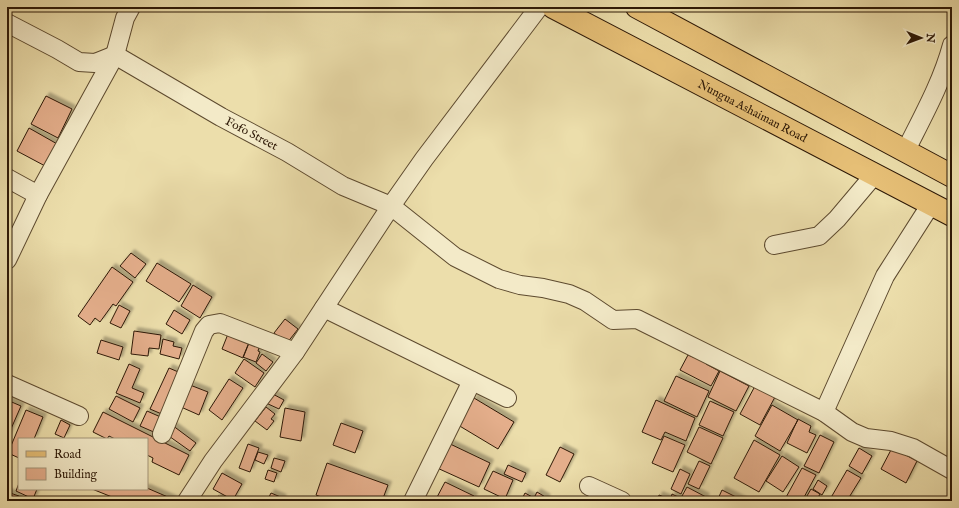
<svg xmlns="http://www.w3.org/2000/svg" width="959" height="508" font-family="'IM FELL English',serif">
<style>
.building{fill:#e4ae8b;stroke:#2d1806;filter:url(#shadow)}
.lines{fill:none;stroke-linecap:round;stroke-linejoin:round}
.minor-casing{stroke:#5d4a2f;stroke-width:20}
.major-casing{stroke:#2d1806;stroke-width:24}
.minor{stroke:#f3eac8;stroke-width:18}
.major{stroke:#e6bf76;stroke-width:22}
.labels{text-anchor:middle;stroke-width:3;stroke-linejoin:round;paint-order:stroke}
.street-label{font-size:12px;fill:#2d1806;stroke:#f3eac8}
</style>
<defs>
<filter id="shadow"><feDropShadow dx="3.5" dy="-3.5" stdDeviation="1" flood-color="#0004"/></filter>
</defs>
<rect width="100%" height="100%" fill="#ecdeab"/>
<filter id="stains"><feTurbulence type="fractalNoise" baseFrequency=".005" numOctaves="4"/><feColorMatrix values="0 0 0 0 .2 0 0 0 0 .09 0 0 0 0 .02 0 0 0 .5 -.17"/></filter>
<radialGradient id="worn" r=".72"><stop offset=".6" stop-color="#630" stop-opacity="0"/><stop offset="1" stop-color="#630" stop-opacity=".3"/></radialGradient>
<!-- building -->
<path class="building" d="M46,96L72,109L58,138L31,124Z
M29,128L59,145L47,167L17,151Z
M131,253L146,264L135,278L120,266Z
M157,263L191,284L179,302L146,281Z
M112,267L133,282L116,306L113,304L100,322L95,318L90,325L78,316Z
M193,285L212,297L200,318L181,306Z
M119,305L130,311L121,328L110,323Z
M174,310L190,320L182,334L166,324Z
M285,319L298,329L287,343L274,333Z
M230,329L251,338L243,358L222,349Z
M134,331L161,335L159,349L149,348L148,356L131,354Z
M163,339L174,342L173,346L182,348L179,359L160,354Z
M101,340L123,347L119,360L97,353Z
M250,340L260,344L258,351L260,352L256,362L243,357Z
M696,352L709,358L706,364L719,371L711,386L680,370L688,355L693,357Z
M262,354L273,362L266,371L256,363Z
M244,359L264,373L255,387L235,373Z
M129,364L140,369L132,388L144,393L140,403L116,393Z
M169,368L183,374L164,415L150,409Z
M720,371L749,386L736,411L708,397Z
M676,376L709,391L697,417L664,401Z
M229,379L243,388L222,420L209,410Z
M190,385L208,392L199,415L181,407Z
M755,386L775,397L760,425L740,414Z
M271,393L284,400L279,409L266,403Z
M116,396L140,408L133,422L109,409Z
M474,398L514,422L498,449L458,425Z
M7,400L21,406L7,438Z
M656,400L695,418L686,441L665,432L661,440L642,432Z
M710,401L734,412L723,436L699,425Z
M772,405L798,420L780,451L755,436Z
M266,407L275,414L271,419L274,421L267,430L255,421Z
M285,408L305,412L301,441L280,437Z
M26,410L43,417L34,439H19V458L8,453Z
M147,411L163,418L156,433L140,426Z
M103,412L189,455L179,475L152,462L153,458L147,455V439H115L109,436L107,439L93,432Z
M798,419L811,426L809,432L816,435L807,453L787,443Z
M61,420L70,425L64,438L55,434Z
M341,423L363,431L355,453L333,445Z
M172,425L196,443L190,451L166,434Z
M699,427L723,438L711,464L687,452Z
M820,435L834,442L819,473L804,466Z
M664,436L685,445L673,472L652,463Z
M754,440L780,455L759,492L734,478Z
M446,442L490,463L479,487L435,467Z
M248,444L259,448L250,472L239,468Z
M560,447L574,454L560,482L546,475Z
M859,448L872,456L862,474L849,466Z
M892,448L917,461L906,483L881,469Z
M258,452L268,455L264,464L255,460Z
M782,456L799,467L783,492L766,481Z
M274,458L285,461L281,472L271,468Z
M699,461L710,466L699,489L688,484Z
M327,463L388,485L382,501H332L316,495Z
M508,465L526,473L522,482L504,474Z
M802,468L816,475L802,501H784Z
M680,469L690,474L681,494L671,489Z
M268,470L277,473L274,482L265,479Z
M847,470L861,478L848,499L852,501H829Z
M493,471L513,480L505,499L484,489Z
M222,473L242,484L233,500L213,489Z
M818,480L827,486L822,495L813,489Z
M445,482L474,496L472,501H435Z
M19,483V489H37L33,499L16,491Z
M687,487L706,497L704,501H683L685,498L682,496Z
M147,488L177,501H122L92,489Z
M811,489L820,494L816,501H804Z
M722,490L744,501H717Z
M7,492L19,496L18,501H7Z
M537,492L547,498L545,501H521L525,493L534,498Z
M271,493L283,498L281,501H267Z
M672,494L682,499L681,501H670Z
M659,495L669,499L668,501H657Z
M218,496L229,501H215Z"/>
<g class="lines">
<defs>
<g id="minor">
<path id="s1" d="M7,23L57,49L79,62L95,63L115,55L221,117L287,152L343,186L391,206L455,257L499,279L520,285L543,288L569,294L585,301L613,320L637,319L824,412L852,432L866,438L891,441L913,448L952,470"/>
<path d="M906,150C923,116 942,82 952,45"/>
<path d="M7,178L38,195"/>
<path d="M774,245L819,236L837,219L875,174"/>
<path d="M7,260L38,195L115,55L125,18L131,7"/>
<path d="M324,308L507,398"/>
<path d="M7,384L79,416"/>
<path d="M824,412L885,276L931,204"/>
<path d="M162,434L204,331L209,325L220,323L295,352"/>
<path d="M589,486L622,501"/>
<path d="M187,501L213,461L295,352L391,206L424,159L539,7"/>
<path d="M413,501L472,381"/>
</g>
<g id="major">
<path id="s2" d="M553,7L952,215"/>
<path d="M637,7L952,176"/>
</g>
</defs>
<!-- minor casing -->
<use href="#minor" class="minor-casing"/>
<!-- major casing -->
<use href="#major" class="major-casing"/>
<!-- minor -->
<use href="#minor" class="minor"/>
<!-- major -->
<use href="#major" class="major"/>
</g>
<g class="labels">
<!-- street labels -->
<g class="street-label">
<text dy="4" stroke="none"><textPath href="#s2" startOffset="225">Nungua Ashaiman Road</textPath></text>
<text dy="4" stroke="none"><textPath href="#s1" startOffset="277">Fofo Street</textPath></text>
</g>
</g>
<!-- margin -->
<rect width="959" height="508" fill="none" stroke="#ecdeab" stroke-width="24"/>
<rect x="8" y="8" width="943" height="492" fill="none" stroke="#2d1806" stroke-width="2"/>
<rect x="12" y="12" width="935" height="484" fill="none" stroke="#2d1806"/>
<!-- legend -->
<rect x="18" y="438" width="130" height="52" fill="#f3eac8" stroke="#a4967a"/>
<rect x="26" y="451" width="20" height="6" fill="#e6bf76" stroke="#a4967a"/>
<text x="54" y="458" font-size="12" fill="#2d1806">Road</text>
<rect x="26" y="468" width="20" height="12" fill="#e4ae8b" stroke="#a4967a"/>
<text x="54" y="478" font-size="12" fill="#2d1806">Building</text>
<!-- north arrow -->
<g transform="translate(921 38) rotate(91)" stroke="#f3eac8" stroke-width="3" paint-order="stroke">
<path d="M0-3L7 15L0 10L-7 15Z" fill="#2d1806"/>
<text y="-6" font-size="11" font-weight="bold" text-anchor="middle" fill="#2d1806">N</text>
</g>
<rect width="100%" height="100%" filter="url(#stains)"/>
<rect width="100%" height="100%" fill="url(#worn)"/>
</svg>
